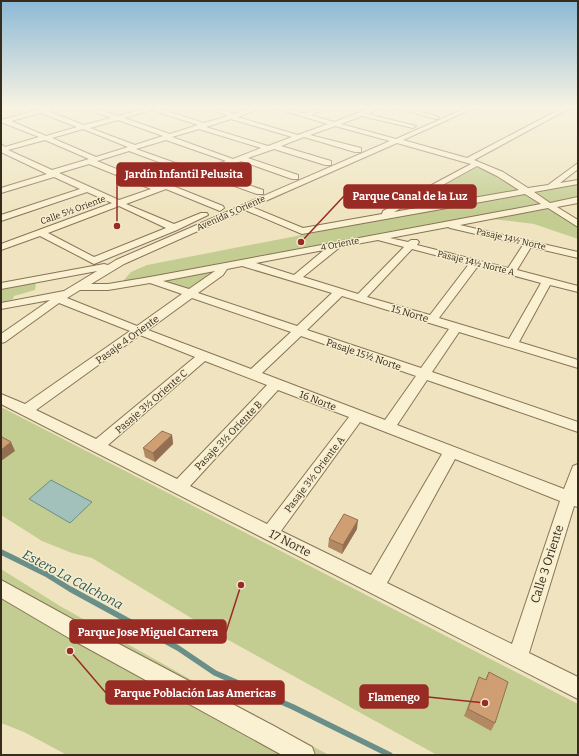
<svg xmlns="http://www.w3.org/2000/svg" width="579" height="756" font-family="Bitter,serif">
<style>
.green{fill:#c3cd92}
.water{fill:#a2c1ba;stroke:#698f88}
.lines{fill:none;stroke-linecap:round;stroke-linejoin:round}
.stream{stroke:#698f88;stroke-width:5.5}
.minor-casing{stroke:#887457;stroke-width:2}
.minor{fill:#faf0d2;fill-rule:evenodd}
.wall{fill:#b28963}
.shaded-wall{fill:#916f50}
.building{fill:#cf9f73;stroke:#916f50}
.labels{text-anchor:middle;stroke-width:3;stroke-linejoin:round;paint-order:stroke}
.far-street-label{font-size:9px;fill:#372b1c;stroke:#f6edce}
.street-label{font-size:10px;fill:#372b1c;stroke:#f6edce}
.near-street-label{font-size:12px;fill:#372b1c;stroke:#f6edce}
.near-water-label{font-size:13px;font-style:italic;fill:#2a5757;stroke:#f6edce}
.leader{fill:none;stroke:#992b25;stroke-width:1.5}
.callout-dot{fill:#992b25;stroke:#f6edce;stroke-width:1.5}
.callout{fill:#992b25;stroke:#992b25;stroke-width:1.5}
.callout-label{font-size:11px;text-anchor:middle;font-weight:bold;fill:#fff}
</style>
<rect width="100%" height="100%" fill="#efe4bf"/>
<!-- green -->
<path class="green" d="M475,168H482L493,173L519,189L578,184V197L131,281H123L131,272L147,265L384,219Z
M553,208L578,223V239L534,224L493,219Z
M215,269L218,270L190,290L159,281Z
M31,283L36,284L35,290L14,296L13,299L1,303V289Z
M1,407L578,704V755H437L221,636L92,558L72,553L42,541L1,515Z
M1,569L60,606L220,696L329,755H67L24,732L1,723Z"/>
<!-- water -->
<path class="water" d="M51,480L92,502L70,523L29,499Z"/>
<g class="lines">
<!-- stream -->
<path class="stream" d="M1,552L46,574L70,589L178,648L215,673L293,707L390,755"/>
<defs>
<path id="minor" d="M1,108H10L1,111Z
M52,108V110L48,111L84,125L111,118L86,108H95L118,116L147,108H157L204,123L228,116L207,108H216L234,114L252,108H262L237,117L298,135L328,124L274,108C284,108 293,112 303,113C308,114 319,108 328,108L311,115L334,122L371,108H380L368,114L416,126L413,128L362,116L341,124L396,139L466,108H474L403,140L467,158L562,108H570L474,160L503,172L528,188L548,185L578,163V169L560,183L578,180V184L534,192L550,203L578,197V203L557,207L578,220V227L548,208L460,225L578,252V258L531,247L517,270L578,286V292L550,285L519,342L578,360V368L459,332L432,372L578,422V432L427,380L397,425L564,489L573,466L578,464V507L574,506L529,653L578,677V699L1,404V394L25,404L130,331L59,303L5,342L1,343V334L50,300L1,309V303L64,291L97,271L1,289V283L104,264L108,265L116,260L390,141L335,126L310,135L361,148V152H355L304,137L281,146L331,161V165H325L274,149L248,158L298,175V179H292L241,161L211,172L263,190V194H257L204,175L173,186L223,206L224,208L220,211L166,189L126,204L174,224L201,213H207L208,215L177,230L94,264L40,236L1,250V244L112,203L87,192L1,221V215L80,189L54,177L1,193V188L47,174L1,152V144L5,147L39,137L1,122V120L41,109ZM152,110L198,125L170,134L124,118ZM41,113L77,127L46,136L11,121ZM231,119L292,137L268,146L206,127ZM118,120L163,136L135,145L90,128ZM83,129L128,147L96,157L52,138ZM199,129L261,148L233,159L172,137ZM45,140L89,159L52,170L8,150ZM166,140L226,161L198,171L136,149ZM397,143L471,164L383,211L382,214L303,228L252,207ZM129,151L191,174L158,186L97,161ZM89,164L151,189L119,200L59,173ZM477,166L497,176L519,190L394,212ZM525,194L541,204L150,277L108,284H91L124,264L245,210L302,234ZM119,206L166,228L94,257L48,233ZM448,227L450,228L523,245L508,268L417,245L419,242L417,240H411L408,242L390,238ZM378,240L404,247L358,294L303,277L340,247ZM412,249L469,264L430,315L367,297ZM324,250L294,275L256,263ZM242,266L332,293L297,326L198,293L223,275L227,269ZM478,266L541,283L509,339L439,318ZM215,271L189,289L163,281ZM150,283L182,294L137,326L67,298L80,290H108ZM342,296L449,329L421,368L307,330ZM192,298L291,332L251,369L148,330ZM140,335L195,357L96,439L36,410ZM301,336L416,376L385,420L262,373ZM205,361L267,385L177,479L108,445ZM278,390L349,417L267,524L190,486ZM360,422L442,454L371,575L281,531ZM455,459L560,501L512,644L387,583Z
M397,108H408L439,117L436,119Z
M1,580L83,625L274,726L312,747L315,755H282L69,638L1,598Z"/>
</defs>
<!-- minor casing -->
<use href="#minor" class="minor-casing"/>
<!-- minor -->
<use href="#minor" class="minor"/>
</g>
<!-- wall -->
<path class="wall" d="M172,435L173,444L155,462L145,457L143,448Z
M357,529L342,554L328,547L329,539Z
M489,672L495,723L491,731L464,716L479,677L485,680Z"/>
<!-- shaded-wall -->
<path class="shaded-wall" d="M172,435L173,444L155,462L153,453Z
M11,442L15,451L1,461V450Z
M358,520L357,529L342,554L343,545Z"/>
<!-- building -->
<path class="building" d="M162,431L172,435L153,453L143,448Z
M2,437L11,442L1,450V438Z
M344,514L358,520L343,545L329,539Z
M489,672L508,682L495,723L468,709L479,677L486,680Z"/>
<!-- sky -->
<linearGradient id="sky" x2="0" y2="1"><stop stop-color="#8cb9d6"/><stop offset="0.5" stop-color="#f8f3e2"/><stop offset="1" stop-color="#f8f3e2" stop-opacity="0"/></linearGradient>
<rect width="579" height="214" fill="url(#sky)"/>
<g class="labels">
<!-- far-street labels -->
<g class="far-street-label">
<text transform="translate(73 210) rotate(-20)" y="3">Calle 5½ Oriente</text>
<text transform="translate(231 213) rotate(-24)" y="3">Avenida 5 Oriente</text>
<text transform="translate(511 239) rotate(13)" y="3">Pasaje 14½ Norte</text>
<text transform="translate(340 244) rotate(-11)" y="3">4 Oriente</text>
<text transform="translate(476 263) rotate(14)" y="3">Pasaje 14½ Norte A</text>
</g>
<!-- street labels -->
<g class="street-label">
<text transform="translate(410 313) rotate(17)" y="4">15 Norte</text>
<text transform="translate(127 339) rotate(-36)" y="4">Pasaje 4 Oriente</text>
<text transform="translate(364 354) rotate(19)" y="4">Pasaje 15½ Norte</text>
<text transform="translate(318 400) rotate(21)" y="4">16 Norte</text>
<text transform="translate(151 401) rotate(-41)" y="4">Pasaje 3½ Oriente C</text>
<text transform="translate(228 435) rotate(-46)" y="4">Pasaje 3½ Oriente B</text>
<text transform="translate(314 474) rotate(-53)" y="4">Pasaje 3½ Oriente A</text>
</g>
<!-- near-street labels -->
<g class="near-street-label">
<text transform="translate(290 543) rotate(27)" y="4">17 Norte</text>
<text transform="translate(547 564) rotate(-72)" y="4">Calle 3 Oriente</text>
</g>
<!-- near-water labels -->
<g class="near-water-label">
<text transform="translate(73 579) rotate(28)" y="5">Estero La Calchona</text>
</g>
</g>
<!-- callouts -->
<path class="leader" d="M117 226L117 174M301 242L344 196M241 585L226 632M70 651L106 693M485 703L428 697"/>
<g class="callout-dot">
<circle cx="117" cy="226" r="4"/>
<circle cx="301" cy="242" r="4"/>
<circle cx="241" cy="585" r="4"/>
<circle cx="70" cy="651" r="4"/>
<circle cx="485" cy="703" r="4"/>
</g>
<g class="callout">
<rect x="117" y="163" width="134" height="23" rx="4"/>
<rect x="344" y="185" width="132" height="23" rx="4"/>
<rect x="70" y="620" width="156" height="23" rx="4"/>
<rect x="106" y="681" width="178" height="23" rx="4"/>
<rect x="360" y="685" width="68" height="23" rx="4"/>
</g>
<g class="callout-label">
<text x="184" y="178">Jardín Infantil Pelusita</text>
<text x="410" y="200">Parque Canal de la Luz</text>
<text x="148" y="636">Parque Jose Miguel Carrera</text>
<text x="195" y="697">Parque Población Las Americas</text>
<text x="394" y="701">Flamengo</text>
</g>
<!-- border -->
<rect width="579" height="756" fill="none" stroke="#372b1c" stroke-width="4"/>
</svg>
